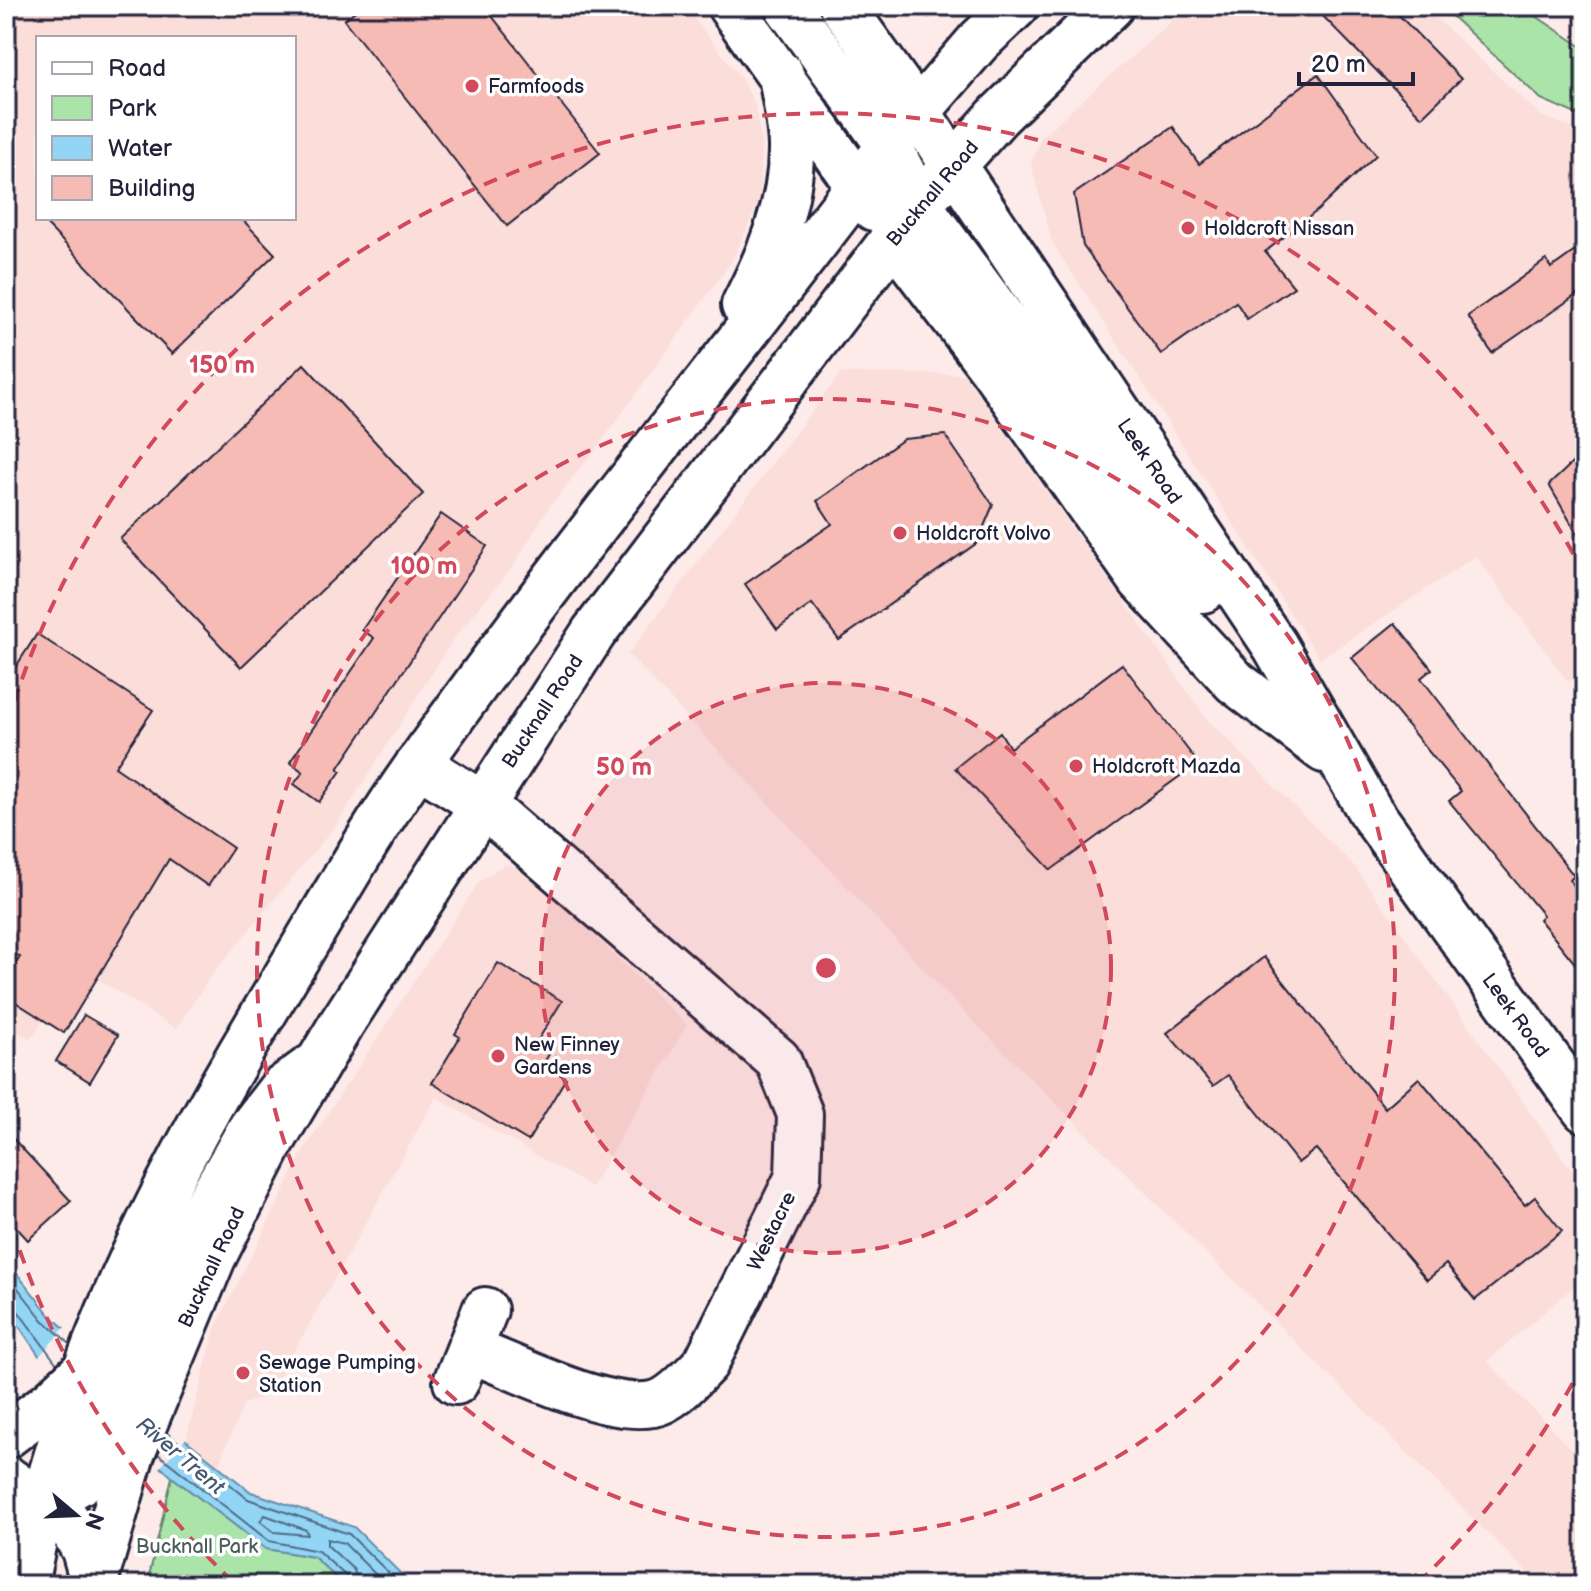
<svg xmlns="http://www.w3.org/2000/svg" width="1591" height="1591" font-family="'Balsamiq Sans',sans-serif">
<style>
.built{fill:#fbddda;fill-rule:evenodd}
.green{fill:#abe4a9;stroke:#668372;stroke-width:2}
.water{fill:#93d5f4;stroke:#668daa;stroke-width:2}
.pier{fill:#fdebe9}
.lines{fill:none;stroke-linecap:round;stroke-linejoin:round}
.shore{stroke:#4f6a85;stroke-width:2}
.building{fill:#f7bbb6;stroke:#22223b;stroke-width:2}
.minor-casing{stroke:#22223b;stroke-width:50}
.major-casing{stroke:#22223b;stroke-width:50}
.highway-casing{stroke:#22223b;stroke-width:50}
.minor{stroke:#fff;stroke-width:44}
.major{stroke:#fff;stroke-width:44}
.highway{stroke:#fff;stroke-width:44}
.ring{fill:none;stroke:#d1495b;stroke-width:4;stroke-dasharray:14 10}
.poi-dot{fill:#d1495b;stroke:#fff;stroke-width:3}
.labels{text-anchor:middle;stroke-width:7;stroke-linejoin:round;paint-order:stroke}
.poi-label{font-size:20px;fill:#22223b;stroke:#fff;text-anchor:start}
.street-label{font-size:20px;fill:#22223b;stroke:#fff}
.park-label{font-size:20px;fill:#4b5c5c;stroke:#fff}
.water-label{font-size:22px;font-style:italic;fill:#445872;stroke:#fff}
.centre{fill:#d1495b;stroke:#fff;stroke-width:4}
.ring-label{font-size:24px;text-anchor:middle;font-weight:bold;fill:#d1495b;stroke:#fff;stroke-width:7;stroke-linejoin:round;paint-order:stroke}
</style>
<rect width="100%" height="100%" fill="#fdebe9"/>
<filter id="ink" filterUnits="userSpaceOnUse"><feTurbulence type="fractalNoise" baseFrequency=".0125" numOctaves="2"/><feDisplacementMap in="SourceGraphic" scale="16" xChannelSelector="R" yChannelSelector="G"/><feConvolveMatrix kernelMatrix="1 2 1 2 8 2 1 2 1" color-interpolation-filters="sRGB"/></filter>
<g filter="url(#ink)">
<!-- built -->
<path class="built" d="M6,6H684L740,77L754,102L761,141L760,200L731,262L602,441L546,511L516,562L453,640L337,824L210,977L176,1029L81,968L30,1039L6,1023ZM38,38H294V218H38Z
M1189,6H1423L1541,116L1585,133V671L1568,682L1476,556L1320,659L1052,242L1031,164L1041,137Z
M841,373L964,374L1206,718L1354,866L1585,1189V1277L1487,1361L1585,1464V1585H1540L966,1014L628,654Z
M505,864L527,871L687,1025L591,1187L436,1097L270,1394L244,1404L218,1465L186,1440L215,1329L306,1147L479,882Z"/>
<!-- green -->
<path class="green" d="M881,6H969L929,17Z
M1441,6H1521L1585,49V118L1541,99Z
M172,1477L266,1549L314,1557L344,1585H147Z"/>
<!-- water -->
<path class="water" d="M6,1260L50,1315L186,1440L251,1492L354,1527L412,1585H344L314,1557L266,1549L172,1477L44,1363L6,1307Z"/>
<!-- pier -->
<path class="pier" d="M67,1325L188,1436L158,1470L37,1359Z"/>
<g class="lines">
<!-- shore -->
<path class="shore" d="M6,1273L43,1320L70,1344
M6,1304L15,1307L57,1364
M167,1433L248,1499L349,1534L401,1585
M158,1454L269,1541L318,1551L347,1577L349,1585
M265,1515L306,1530L308,1535L274,1532L260,1521Z
M359,1585L354,1570L327,1545V1539L344,1543L386,1585"/>
</g>
<!-- building -->
<path class="building" d="M361,6H484L600,153L507,226L344,20Z
M1313,6H1390L1461,79L1422,117Z
M1318,74L1376,155L1318,210L1265,252L1294,287L1247,319L1236,302L1161,354L1083,246L1074,194L1173,127L1199,164Z
M40,218H241L275,254L172,354Z
M1585,244V289L1492,353L1468,316L1546,260L1551,268Z
M304,364L423,494L241,667L120,539Z
M945,435L993,505L977,543L839,640L812,604L777,629L745,584L832,524L817,501L904,439Z
M1585,451V547L1549,485Z
M441,514L487,546L338,769L341,771L319,802L294,784L303,772L290,762L374,638L362,630Z
M1395,623L1432,669L1421,678L1574,876L1570,880L1585,899V976L1539,919L1543,915L1449,801L1461,791L1352,658Z
M37,634L153,710L115,767L233,848L208,886L169,859L64,1033L6,996V979L20,957L6,949V682Z
M1122,664L1198,763L1051,870L955,768L1000,732L1010,748Z
M1264,957L1385,1108L1419,1078L1525,1205L1535,1197L1562,1231L1475,1300L1446,1264L1427,1280L1316,1149L1298,1163L1228,1075L1213,1086L1167,1033Z
M498,963L562,1001L538,1040L553,1048L543,1064L566,1078L528,1141L432,1083L460,1037L455,1034Z
M84,1015L118,1035L90,1082L56,1061Z
M6,1131L71,1201L28,1240L6,1216Z"/>
<g class="lines">
<defs>
<path id="minor" d="M418,764L482,804L778,1060L800,1114L798,1177L706,1363C693,1376 672,1401 653,1404C604,1413 518,1368 470,1350
M456,1382L485,1310"/>
<path id="major" d="M1111,6L998,116L919,205L1203,590
M917,111L1275,646L1370,811L1585,1110
M898,135L979,41L1016,6
M892,237L994,371L1141,580L1235,682L1324,750
M6,1436L51,1402L83,1372
M6,1478L68,1521L84,1550L94,1585
M6,1514L43,1504L82,1481L185,1243L251,1128L281,1089L310,1068"/>
<path id="highway" d="M730,6L874,208
M842,6L917,111
M744,305C769,256 792,203 791,147C791,123 784,98 781,74
M25,1585C64,1372 164,1177 276,993C323,916 367,836 420,762C569,551 734,352 889,146
M94,1585L132,1454L213,1258L270,1145L342,1023L594,632L919,205L889,146L787,6"/>
</defs>
<!-- minor casing -->
<use href="#minor" class="minor-casing"/>
<!-- major casing -->
<use href="#major" class="major-casing"/>
<!-- highway casing -->
<use href="#highway" class="highway-casing"/>
<!-- minor -->
<use href="#minor" class="minor"/>
<!-- major -->
<use href="#major" class="major"/>
<!-- highway -->
<use href="#highway" class="highway"/>
</g>
</g>
<!-- distance rings -->
<circle cx="826" cy="968" r="285" fill="#d1495b" fill-opacity=".12"/>
<g class="ring">
<circle cx="826" cy="968" r="285"/>
<circle cx="826" cy="968" r="569"/>
<path d="M1584 1362A854 854 0 0 1 1419 1582M233 1582A854 854 0 0 1 7 1211M7 725A854 854 0 0 1 1584 574"/>
</g>
<!-- markers -->
<g class="poi-dot">
<circle cx="472" cy="86" r="8"/>
<circle cx="1188" cy="228" r="8"/>
<circle cx="900" cy="533" r="8"/>
<circle cx="1076" cy="766" r="8"/>
<circle cx="498" cy="1056" r="8"/>
<circle cx="243" cy="1373" r="8"/>
</g>
<g class="labels">
<!-- poi labels -->
<g class="poi-label">
<text x="488" y="93">Farmfoods</text>
<text x="1204" y="235">Holdcroft Nissan</text>
<text x="916" y="540">Holdcroft Volvo</text>
<text x="1092" y="773">Holdcroft Mazda</text>
<text x="514" y="1051">New Finney<tspan x="514" dy="23">Gardens</tspan></text>
<text x="259" y="1369">Sewage Pumping<tspan x="259" dy="23">Station</tspan></text>
</g>
<!-- street labels -->
<g class="street-label">
<text transform="translate(932 193) rotate(-50)" y="7">Bucknall Road</text>
<text transform="translate(1150 461) rotate(56)" y="7">Leek Road</text>
<text transform="translate(542 711) rotate(-57)" y="7">Bucknall Road</text>
<text transform="translate(1516 1015) rotate(54)" y="7">Leek Road</text>
<text transform="translate(771 1231) rotate(-64)" y="7">Westacre</text>
<text transform="translate(211 1267) rotate(-65)" y="7">Bucknall Road</text>
</g>
<!-- park labels -->
<g class="park-label">
<text x="197" y="1553">Bucknall Park</text>
</g>
<!-- water labels -->
<g class="water-label">
<text transform="translate(181 1455) rotate(40)" y="8">River Trent</text>
</g>
</g>
<circle cx="826" cy="968" r="12" class="centre"/>
<g class="ring-label">
<text x="222" y="373">150 m</text>
<text x="424" y="574">100 m</text>
<text x="624" y="775">50 m</text>
</g>
<!-- margin -->
<rect width="1591" height="1591" fill="none" stroke="#fff" stroke-width="32"/>
<rect x="16" y="16" width="1559" height="1559" fill="none" stroke="#22223b" stroke-width="3" filter="url(#ink)"/>
<!-- legend -->
<rect x="36" y="36" width="260" height="184" fill="#ffffff" stroke="#a7a7b1" stroke-width="2"/>
<rect x="52" y="62" width="40" height="12" fill="#ffffff" stroke="#a7a7b1" stroke-width="2"/>
<text x="108" y="76" font-size="24" fill="#22223b">Road</text>
<rect x="52" y="96" width="40" height="24" fill="#abe4a9" stroke="#a7a7b1" stroke-width="2"/>
<text x="108" y="116" font-size="24" fill="#22223b">Park</text>
<rect x="52" y="136" width="40" height="24" fill="#93d5f4" stroke="#a7a7b1" stroke-width="2"/>
<text x="108" y="156" font-size="24" fill="#22223b">Water</text>
<rect x="52" y="176" width="40" height="24" fill="#f7bbb6" stroke="#a7a7b1" stroke-width="2"/>
<text x="108" y="196" font-size="24" fill="#22223b">Building</text>
<!-- north arrow -->
<g transform="translate(76 1515) rotate(109)" stroke="#ffffff" stroke-width="6" paint-order="stroke">
<path d="M0-6L14 30L0 20L-14 30Z" fill="#22223b"/>
<text y="-12" font-size="22" font-weight="bold" text-anchor="middle" fill="#22223b">N</text>
</g>
<!-- scale -->
<path d="M1299 72v12h114v-12" fill="none" stroke="#22223b" stroke-width="4"/>
<text x="1311" y="72" font-size="24" fill="#22223b" stroke="#ffffff" stroke-width="6" paint-order="stroke">20 m</text>
</svg>
